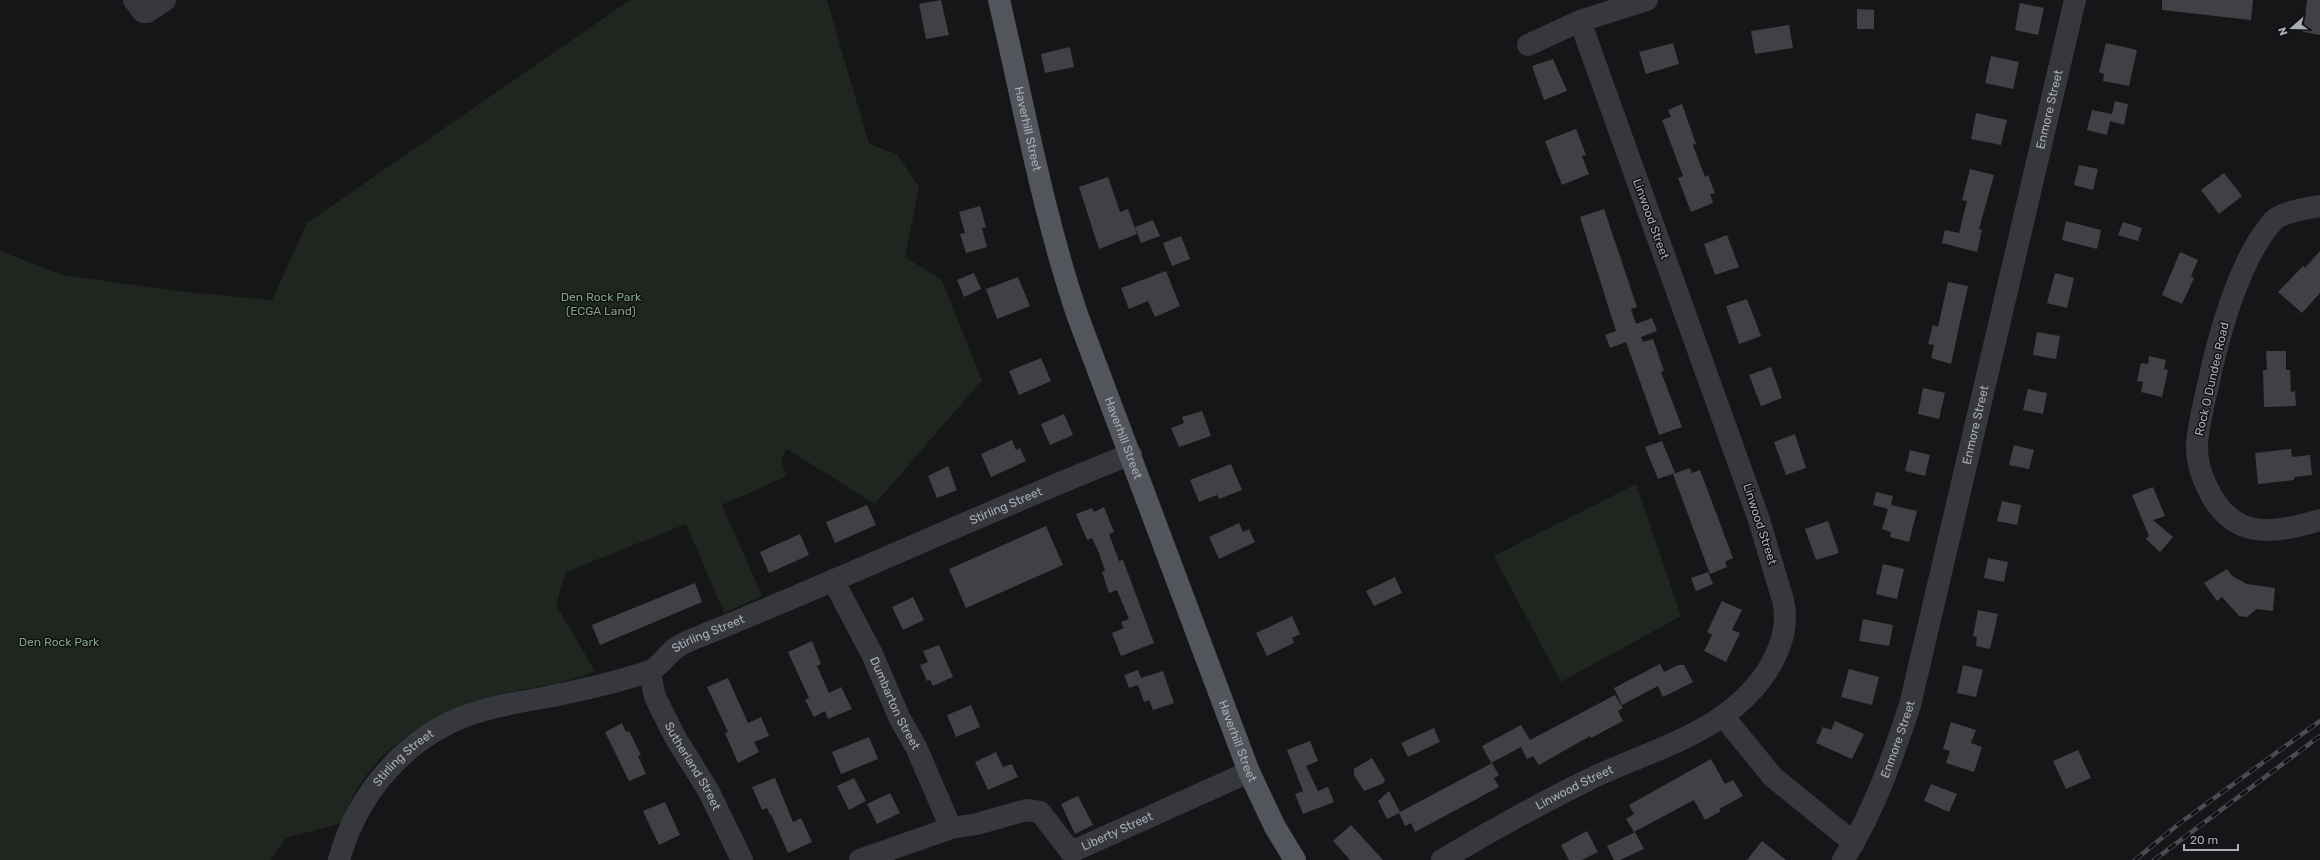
<svg xmlns="http://www.w3.org/2000/svg" width="2320" height="860" font-family="Rubik,sans-serif">
<style>
.green{fill:#1e261f}
.building{fill:#404145}
.lines{fill:none;stroke-linecap:round;stroke-linejoin:round}
.minor{stroke:#37383d;stroke-width:22}
.major{stroke:#53555c;stroke-width:22}
.rail-casing{stroke:#4a4c52;stroke-width:4.5}
.rail{stroke:#111113;stroke-width:3;stroke-dasharray:9;stroke-linecap:butt}
.labels{text-anchor:middle;stroke-width:3;stroke-linejoin:round;paint-order:stroke}
.street-label{font-size:12px;fill:#a8adb8;stroke:#111113}
.park-label{font-size:12px;fill:#7fa381;stroke:#111113}
</style>
<rect width="100%" height="100%" fill="#161618"/>
<!-- green -->
<path class="green" d="M630,0H827L869,144L897,154L919,187L905,257L942,280L982,380L875,504L787,449L781,461L787,476L722,505L762,596L724,613L686,524L566,572L556,605L595,671C560,686 533,686 498,695C446,706 390,739 360,784C352,796 347,810 342,823L286,838L271,860H0V251L63,275L185,292L272,300L307,223Z
M1636,484L1681,616L1561,682L1494,556Z"/>
<!-- building -->
<path class="building" d="M941,0L949,35L926,39L919,4Z
M2162,0H2253L2251,20L2162,10Z
M2307,0H2320V35L2303,32Z
M2020,3L2044,8L2038,35L2015,30Z
M1857,9L1874,10V29H1857Z
M1789,25L1793,48L1755,54L1751,31Z
M1673,43L1679,64L1646,74L1639,52Z
M2106,43L2137,50L2129,86L2103,81L2104,74L2099,72Z
M1070,47L1074,67L1045,73L1041,54Z
M1991,56L2019,62L2013,89L1985,83Z
M1553,59L1567,91L1544,100L1532,66Z
M2115,101L2128,104L2124,125L2110,121L2107,135L2087,130L2092,110L2112,114Z
M1682,104L1696,144L1693,145L1705,177L1708,175L1715,193L1710,194L1713,203L1691,212L1678,178L1683,176L1662,120L1671,117L1668,110Z
M1976,113L2007,120L2001,145L1971,139Z
M1576,129L1586,155L1582,156L1589,174L1562,185L1545,141Z
M2079,165L2098,169L2093,190L2074,185Z
M1970,169L1994,175L1979,229L1982,230L1977,252L1942,243L1945,230L1959,233L1967,201L1962,200Z
M2224,173L2242,196L2219,214L2201,190Z
M1108,177L1120,212L1128,209L1137,234L1099,249L1079,187Z
M980,206L986,227L982,228L987,247L966,253L960,234L965,233L959,212Z
M1604,209L1637,307L1631,309L1636,324L1652,318L1657,331L1641,337L1643,342L1653,339L1664,371L1661,372L1682,427L1659,435L1626,342L1610,348L1605,335L1616,331L1580,217Z
M1153,220L1160,236L1141,243L1135,227Z
M2066,221L2101,230L2097,249L2062,240Z
M2123,222L2142,228L2138,241L2118,235Z
M1727,235L1739,267L1715,275L1704,244Z
M1181,236L1190,259L1172,266L1163,243Z
M2320,251V293L2302,313L2278,292L2303,266L2305,268Z
M2180,252L2198,260L2191,276L2194,278L2182,304L2162,295Z
M1166,271L1180,306L1155,317L1148,301L1129,309L1121,288Z
M974,273L981,289L964,297L957,280Z
M2055,273L2074,278L2067,308L2047,303Z
M1018,277L1030,306L997,319L986,289Z
M1948,282L1968,286L1951,364L1931,358L1934,345L1928,344L1933,325L1938,327Z
M1747,299L1761,336L1739,344L1726,306Z
M2037,332L2060,336L2056,359L2033,355Z
M2266,351H2286V370H2290L2291,392L2295,391L2296,406L2264,407L2263,370H2267Z
M2149,356L2166,360L2164,369L2168,370L2162,397L2141,392L2143,382L2137,381L2141,363L2148,364Z
M1041,358L1051,381L1019,395L1009,371Z
M1771,367L1782,398L1761,406L1749,375Z
M1923,388L1945,393L1939,419L1918,414Z
M2028,389L2047,393L2043,414L2023,410Z
M1202,411L1211,436L1179,447L1171,428L1184,423L1182,417Z
M1064,414L1073,435L1050,445L1041,424Z
M1795,434L1806,468L1786,475L1774,442Z
M1012,440L1016,450L1020,448L1026,461L991,477L981,454Z
M1662,441L1675,473L1658,479L1645,447Z
M2014,445L2034,450L2029,469L2009,465Z
M2291,449L2292,457L2310,455L2312,475L2294,477V480L2258,484L2255,453Z
M1910,450L1930,455L1925,476L1905,471Z
M1231,464L1242,490L1219,499L1217,495L1199,502L1190,480Z
M948,466L957,490L937,498L928,476Z
M1690,468L1692,473L1700,470L1733,558L1725,562L1727,567L1710,574L1673,474Z
M2153,487L2165,516L2153,520L2173,537L2160,552L2146,539L2149,536L2132,495Z
M1876,492L1893,496L1891,505L1917,511L1909,542L1890,537L1891,532L1882,529L1888,509L1873,505Z
M2002,501L2021,505L2017,525L1997,521Z
M867,505L876,525L835,543L826,522Z
M1104,507L1114,532L1109,534L1119,561L1123,560L1154,643L1121,656L1112,633L1124,628L1121,622L1129,619L1117,590L1109,593L1102,572L1105,571L1099,553L1092,538L1087,540L1076,514L1092,508L1094,512Z
M1828,521L1839,553L1816,560L1805,529Z
M1239,523L1243,532L1249,529L1255,542L1219,559L1209,537Z
M1046,526L1063,565L966,608L949,569Z
M800,534L809,555L769,573L760,552Z
M1988,558L2008,562L2004,582L1984,578Z
M1883,564L1904,569L1897,599L1876,594Z
M2227,569L2232,576L2247,584L2275,588L2273,611L2257,609L2247,617L2239,616L2222,597L2217,601L2204,583Z
M1708,572L1713,584L1696,591L1691,578Z
M1395,577L1402,593L1374,606L1366,591Z
M695,583L702,602L600,645L592,625Z
M913,597L924,620L903,630L892,607Z
M1722,601L1742,610L1732,630L1740,633L1726,662L1704,651L1712,635L1707,632Z
M1978,610L1998,614L1990,649L1976,646L1977,637L1973,636Z
M1292,616L1300,634L1292,638L1294,643L1267,656L1256,633Z
M1863,619L1893,625L1889,646L1859,641Z
M812,641L821,664L817,666L829,693L841,687L852,709L828,719L825,711L814,717L805,700L809,698L788,652Z
M939,645L953,677L933,686L930,680L927,681L920,665L928,662L923,651Z
M1660,664L1664,672L1678,665H1684L1693,682L1663,697L1658,686L1622,705L1614,688Z
M1963,665L1983,670L1976,697L1957,693Z
M1849,669L1879,677L1872,705L1841,697Z
M1138,670L1141,678L1163,671L1174,703L1153,710L1149,700L1144,702L1138,685L1129,688L1124,675Z
M728,678L748,723L761,717L769,736L754,742L759,752L738,763L725,733L728,732L707,687Z
M1615,695L1623,708L1618,711L1623,721L1591,738L1590,736L1539,765L1533,756L1527,759L1521,747L1491,763L1482,746L1521,725L1530,740Z
M971,705L980,727L956,737L947,715Z
M1835,721L1864,734L1852,759L1816,743L1823,727L1831,730Z
M1951,722L1976,730L1971,743L1982,747L1974,772L1946,763L1950,751L1943,749Z
M622,723L626,732L629,731L641,755L638,756L646,774L629,781L605,732Z
M1434,728L1440,742L1408,757L1401,743Z
M869,737L878,759L841,774L832,752Z
M1310,741L1318,761L1306,766L1318,791L1328,787L1334,802L1303,814L1295,794L1303,791L1287,750Z
M2078,750L2091,778L2066,789L2053,761Z
M996,752L1003,767L1012,764L1018,777L988,790L975,762Z
M1372,758L1385,780L1384,783L1364,791L1354,775V769Z
M1711,759L1725,784L1733,780L1743,796L1719,809L1721,811L1705,820L1694,800L1634,832L1626,819L1634,814L1629,805Z
M1492,763L1499,775L1494,778L1499,787L1415,832L1411,823L1405,826L1399,813L1387,819L1378,801L1389,791L1400,812Z
M775,778L793,822L801,818L812,842L788,853L771,814L770,815L767,808L762,810L752,787Z
M854,778L866,801L849,810L837,786Z
M1931,784L1957,794L1949,812L1924,801Z
M890,793L900,813L877,824L867,804Z
M1078,796L1093,825L1075,834L1061,804Z
M665,802L680,835L659,845L643,811Z
M1351,825L1383,860H1350L1333,841Z
M1587,831L1598,852L1582,860H1569L1561,845Z
M1635,832L1644,849L1620,860H1614L1607,846Z
M1762,841L1786,860H1747Z"/>
<g class="lines">
<!-- minor -->
<g class="minor">
<path d="M134,0L143,12H147L165,0"/>
<path d="M1528,45L1580,21L1647,0"/>
<path d="M2320,206C2309,208 2282,212 2274,220C2242,255 2223,321 2212,367C2207,392 2199,418 2197,444C2196,458 2201,475 2207,487C2232,541 2272,534 2320,520"/>
<path id="s1" d="M833,580L872,654L900,719L916,747L951,828"/>
<path id="s2" d="M652,670L650,673L655,697L675,737L708,790L742,860"/>
<path d="M1723,716L1773,777L1854,843"/>
<path id="s3" d="M339,860C357,794 405,737 471,714C494,706 518,702 542,698C578,691 615,683 650,671C660,667 668,653 677,647C688,640 701,636 713,631C853,574 990,510 1131,454"/>
<path id="s4" d="M860,860L951,828L977,824L1026,810L1040,812L1071,852L1249,772"/>
<path id="s5" d="M1442,860C1489,832 1537,805 1586,781C1652,748 1735,732 1773,661C1783,641 1788,623 1783,600L1758,517L1580,21"/>
<path id="s6" d="M1843,860C1874,812 1892,759 1910,705L2075,0"/>
</g>
<!-- major -->
<path class="major" id="s7" d="M999,0C1024,106 1043,214 1078,317L1249,772L1275,827L1295,860"/>
<defs>
<path id="rail" d="M2135,860L2180,823L2320,721
M2154,860L2320,736"/>
</defs>
<!-- rail casing -->
<use href="#rail" class="rail-casing"/>
<!-- rail -->
<use href="#rail" class="rail"/>
</g>
<g class="labels">
<!-- street labels -->
<g class="street-label">
<text dy="4" stroke="none"><textPath href="#s6" startOffset="781">Enmore Street</textPath></text>
<text dy="4" stroke="none"><textPath href="#s7" startOffset="132">Haverhill Street</textPath></text>
<text transform="translate(1651 219) rotate(70)" y="4">Linwood Street</text>
<text transform="translate(2212 379) rotate(-77)" y="4">Rock O Dundee Road</text>
<text dy="4" stroke="none"><textPath href="#s6" startOffset="457">Enmore Street</textPath></text>
<text dy="4" stroke="none"><textPath href="#s7" startOffset="456">Haverhill Street</textPath></text>
<text dy="4" stroke="none"><textPath href="#s3" startOffset="783">Stirling Street</textPath></text>
<text transform="translate(1760 524) rotate(72)" y="4">Linwood Street</text>
<text dy="4" stroke="none"><textPath href="#s3" startOffset="459">Stirling Street</textPath></text>
<text dy="4" stroke="none"><textPath href="#s1" startOffset="138">Dumbarton Street</textPath></text>
<text dy="4" stroke="none"><textPath href="#s6" startOffset="133">Enmore Street</textPath></text>
<text dy="4" stroke="none"><textPath href="#s7" startOffset="780">Haverhill Street</textPath></text>
<text dy="4" stroke="none"><textPath href="#s3" startOffset="123">Stirling Street</textPath></text>
<text dy="4" stroke="none"><textPath href="#s2" startOffset="107">Sutherland Street</textPath></text>
<text dy="4" stroke="none"><textPath href="#s5" startOffset="151">Linwood Street</textPath></text>
<text dy="4" stroke="none"><textPath href="#s4" startOffset="289">Liberty Street</textPath></text>
</g>
<!-- park labels -->
<g class="park-label">
<text x="601" y="301">Den Rock Park<tspan x="601" dy="14">(ECGA Land)</tspan></text>
<text x="59" y="646">Den Rock Park</text>
</g>
</g>
<!-- north arrow -->
<g transform="translate(2292 28) rotate(250)" stroke="#111113" stroke-width="3" paint-order="stroke">
<path d="M0-3L7 15L0 10L-7 15Z" fill="#a8adb8"/>
<text y="-6" font-size="11" font-weight="bold" text-anchor="middle" fill="#a8adb8">N</text>
</g>
<!-- scale -->
<path d="M2184 844v6h54v-6" fill="none" stroke="#a8adb8" stroke-width="2"/>
<text x="2190" y="844" font-size="12" fill="#a8adb8" stroke="#111113" stroke-width="3" paint-order="stroke">20 m</text>
</svg>
